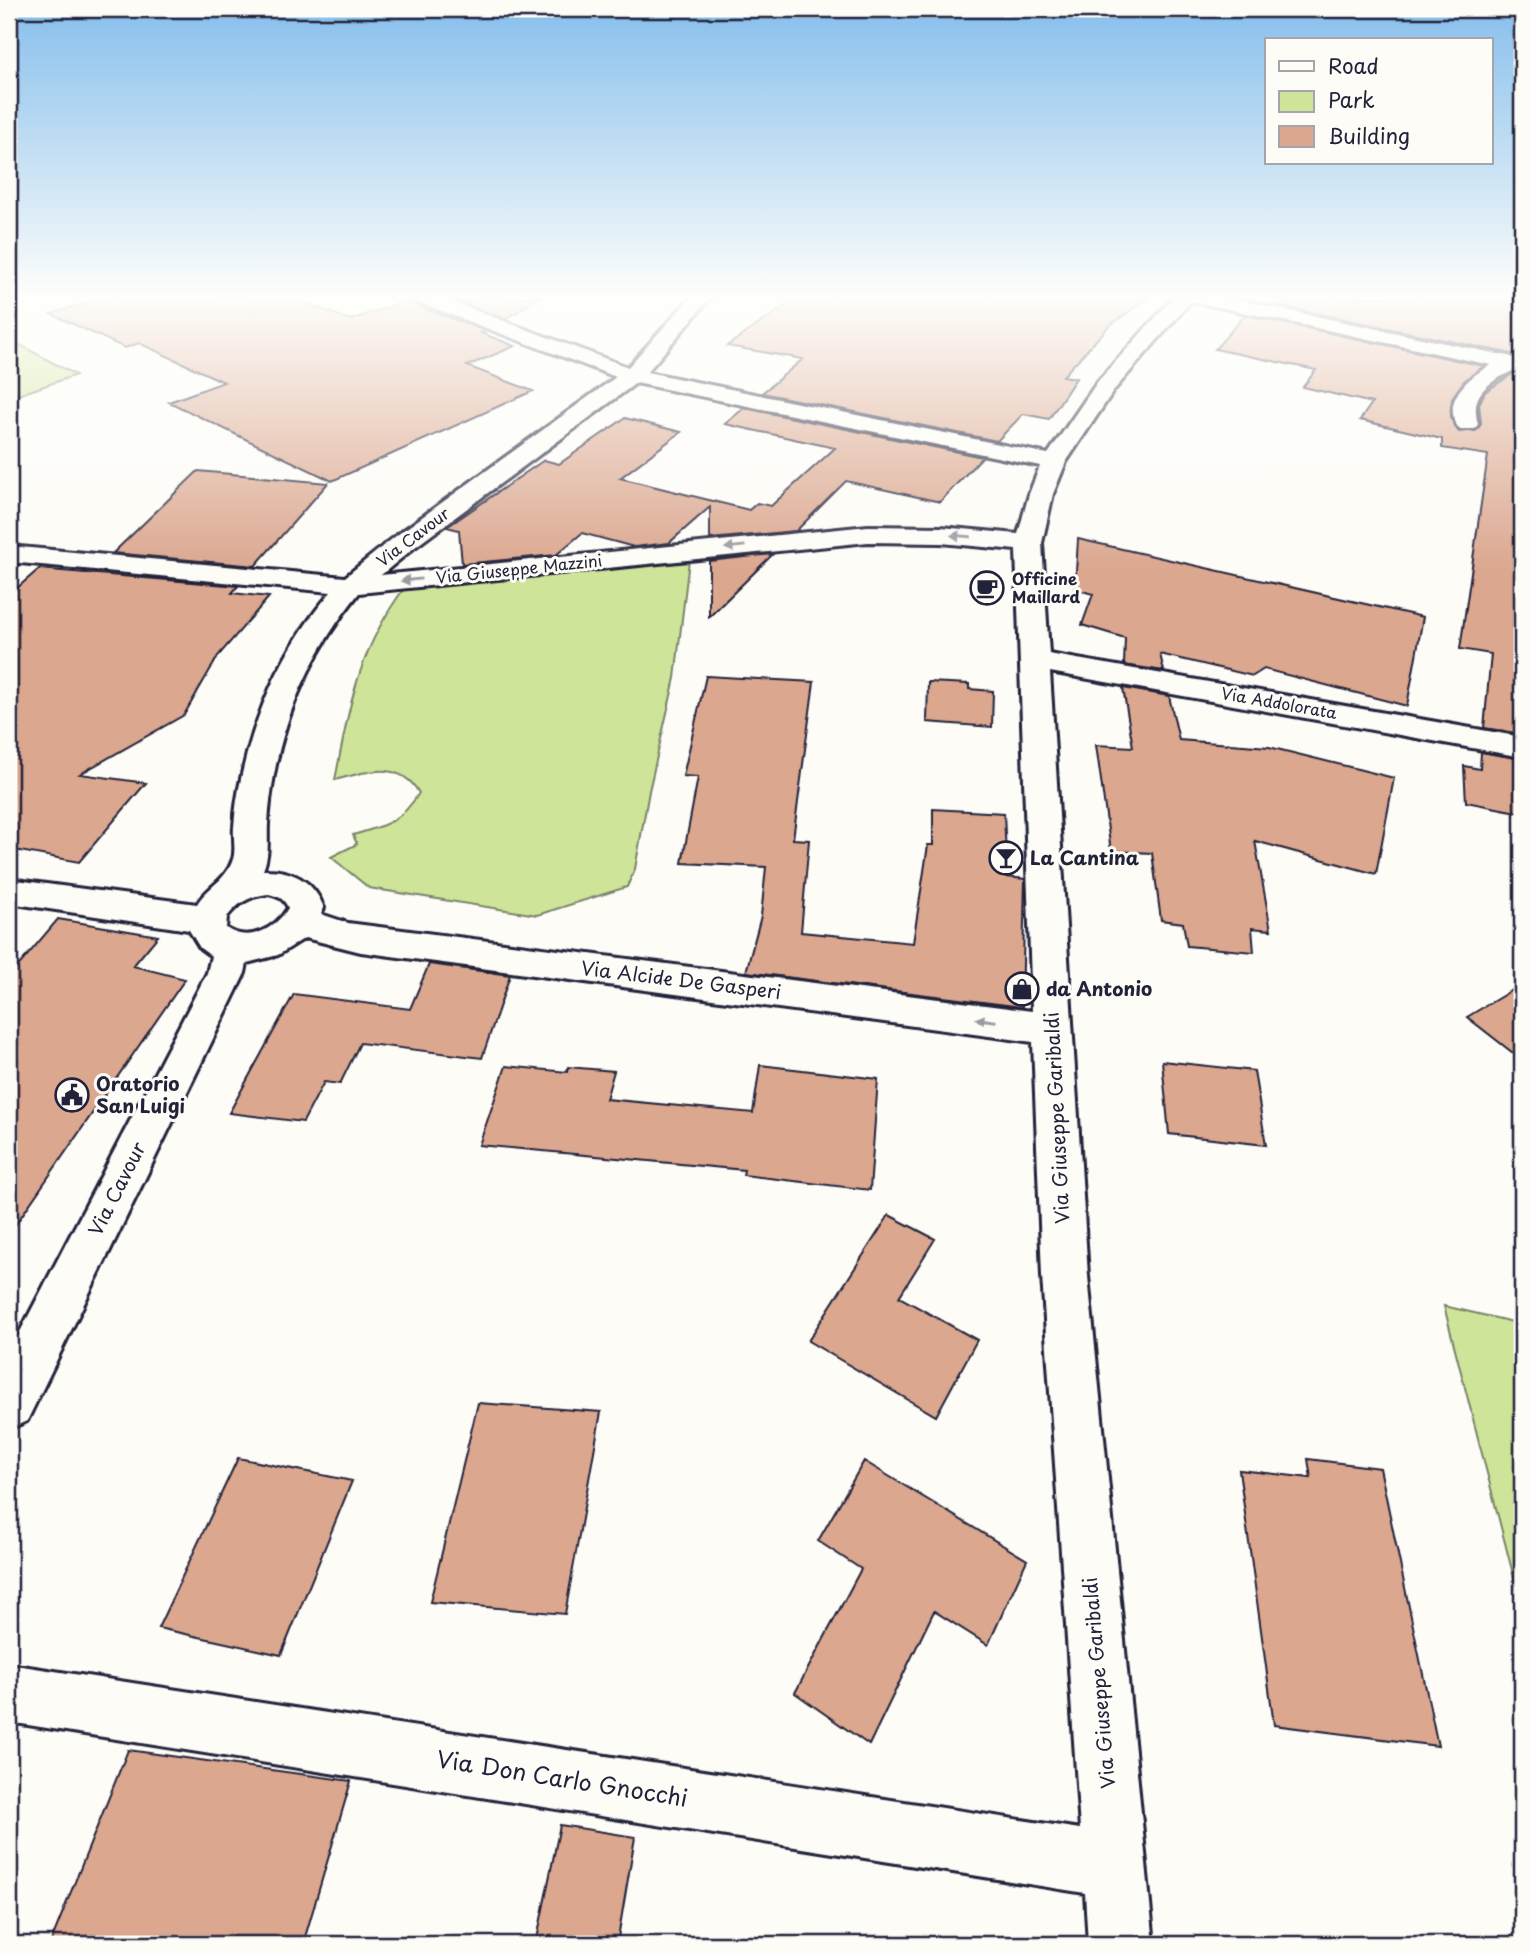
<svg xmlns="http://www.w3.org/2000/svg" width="1531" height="1953" font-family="'Playpen Sans',sans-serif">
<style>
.green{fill:#cee499;stroke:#78836a;stroke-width:2}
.building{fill:#dba78f;stroke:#22223b;stroke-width:2}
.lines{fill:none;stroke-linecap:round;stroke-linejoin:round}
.minor-casing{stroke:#22223b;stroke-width:6}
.minor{fill:#fdfcf7;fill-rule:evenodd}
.oneway{fill:#9a9aa2}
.labels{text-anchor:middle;stroke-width:6;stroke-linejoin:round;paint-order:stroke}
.far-street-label{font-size:16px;fill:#22223b;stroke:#fdfcf7}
.far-poi-label{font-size:16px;font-weight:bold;fill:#22223b;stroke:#fdfcf7;text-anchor:start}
.poi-label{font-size:19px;font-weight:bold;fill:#22223b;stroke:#fdfcf7;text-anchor:start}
.street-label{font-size:19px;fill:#22223b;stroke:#fdfcf7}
.near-street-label{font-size:23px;fill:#22223b;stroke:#fdfcf7}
</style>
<rect width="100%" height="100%" fill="#fdfcf7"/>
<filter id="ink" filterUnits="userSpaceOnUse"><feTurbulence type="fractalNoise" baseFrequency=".0143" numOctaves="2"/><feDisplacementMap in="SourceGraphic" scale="14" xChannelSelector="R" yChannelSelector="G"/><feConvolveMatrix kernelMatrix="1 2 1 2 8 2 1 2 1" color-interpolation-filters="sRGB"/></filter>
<g filter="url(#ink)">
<!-- green -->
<path class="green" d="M9,339L76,375L9,398Z
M689,560L675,678L649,791L635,869L627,887L537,915L369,888L331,857L357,844L353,835C386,825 400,823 419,793C400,759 366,772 335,780C350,705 357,652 405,587Z
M1444,1306L1522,1324V1609Z"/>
<!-- building -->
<path class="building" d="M105,297H289L350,320L405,301L486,331L481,333L515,346L467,366L533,391L332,481L169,402L224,382L139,343L125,348L51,314Z
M454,297H541L505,319L454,300Z
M798,297H1150L1109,326L1063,376L1076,378L1049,419L1023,414L997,441L762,393L803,359L727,346Z
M1292,297H1522V356L1277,305V300L1293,301Z
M1245,315L1484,366L1464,381L1452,398L1451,419L1459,432L1477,430L1481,424L1479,404L1485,392L1514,373H1522V734L1484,728L1491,654L1460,649L1488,455L1442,448V439L1360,420L1372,403L1303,387L1316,370L1215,349Z
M744,408L982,457L940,502L846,481L796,531L710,539V507L669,543L634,547L582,533L556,555L462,564L459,530L447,527L544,460L559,464L625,418L681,432L620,478L749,510L757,503L771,506L835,448L725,424Z
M198,471L328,483L255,566L113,553Z
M1078,539L1423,617L1407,706L1264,669L1253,676L1160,654L1164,671L1124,665L1125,638L1082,625L1093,594L1075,589Z
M773,554L709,617V561Z
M39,569L238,586L232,593L269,597L218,656L184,715L80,774L146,783L79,862L9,849V595Z
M706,676L814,682L793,839L809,840L801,932L913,943L928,845H933V809L1004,813L1007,877L1025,879L1022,1007L746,972L761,916L766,867L682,863L698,777L683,776Z
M928,682L969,684V689L993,691L992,727L927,722Z
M1123,688L1169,696L1179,740L1269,747L1394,778L1376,874L1255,841L1271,930L1252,928L1254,952L1187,946L1183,923L1161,920L1152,853L1111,851L1096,745L1133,747Z
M1481,752L1522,759V813L1466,802L1464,766L1480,769Z
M58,919L158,936L133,966L185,979L9,1234V977Z
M429,964L510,975L482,1058L360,1043L340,1084L324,1082L303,1122L229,1113L294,994L410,1009Z
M1522,984V1060L1467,1017Z
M1162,1061L1254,1071L1266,1145L1169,1134Z
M760,1065L878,1079L870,1190L743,1175L744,1170L479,1145L506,1066L567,1072L568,1067L614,1071L606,1099L753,1113Z
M889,1215L935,1239L899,1297L977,1340L936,1416L808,1341Z
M478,1403L601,1412L565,1614L430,1602Z
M238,1458L352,1481L281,1655L158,1628Z
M1308,1459L1380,1468L1438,1746L1274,1725L1239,1470L1311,1478Z
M864,1461L1027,1560L988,1645L934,1611L869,1745L795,1693L861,1569L818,1541Z
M128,1750L351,1781L303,1944H50Z
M560,1825L635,1837L617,1944H536Z"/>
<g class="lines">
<defs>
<path id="minor" d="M412,297H439L628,367L691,297H711L647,372L1048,454L1098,381L1174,297H1224L1522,359V371L1514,370C1489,383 1469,392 1478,424L1475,429H1459C1440,401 1468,377 1491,365L1191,301L1114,390L1066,462L1053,494L1042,543L1049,654L1522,737V757L1050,672L1088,1276L1154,1944H1088L1085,1893L9,1722V1664L1080,1829L1042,1276L1033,1042L361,952L305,938L278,955L247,963L245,973L27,1421L9,1429V1353L207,973L211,956L200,948L189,930L9,903V879L197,904C208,886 226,881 233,859C236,850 233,837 234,827C235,810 238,791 242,774C257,707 286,644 331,592L9,562V546L345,577L397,535L616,377L415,301ZM636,383L1040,466L1029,494L1018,534L941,527L868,526L381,575L415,547ZM868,542L941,543L1016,550L1032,1011L348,923L321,914L324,908C314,881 292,869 263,870C270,854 267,840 268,823C269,807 271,791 274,775C286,708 316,646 359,593ZM268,894C278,896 284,898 288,908C275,929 248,944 226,928L227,917C238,903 250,896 268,894Z"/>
</defs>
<!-- minor casing -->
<use href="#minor" class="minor-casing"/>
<!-- minor -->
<use href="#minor" class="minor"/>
</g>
<!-- one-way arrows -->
<defs><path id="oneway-solid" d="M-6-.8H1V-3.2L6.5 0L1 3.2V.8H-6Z" transform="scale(1.75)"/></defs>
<g class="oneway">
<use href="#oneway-solid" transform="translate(961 536) rotate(-176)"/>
<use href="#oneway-solid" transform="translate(735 547) rotate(174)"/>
<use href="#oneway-solid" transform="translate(411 580) rotate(174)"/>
<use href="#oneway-solid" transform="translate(986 1020) rotate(-172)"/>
</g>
</g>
<!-- sky -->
<linearGradient id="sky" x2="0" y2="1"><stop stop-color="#85beec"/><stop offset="0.52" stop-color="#fefefb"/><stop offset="1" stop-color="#fefefb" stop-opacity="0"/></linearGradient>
<rect width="1531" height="570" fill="url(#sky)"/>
<!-- icons -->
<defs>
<symbol id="cafe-ring" viewBox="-11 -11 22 22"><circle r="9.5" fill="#fdfcf7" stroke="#22223b" stroke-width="1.5"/><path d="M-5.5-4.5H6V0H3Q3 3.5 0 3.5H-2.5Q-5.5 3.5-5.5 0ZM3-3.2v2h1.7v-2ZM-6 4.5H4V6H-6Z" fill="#22223b"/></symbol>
<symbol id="bar-ring" viewBox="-11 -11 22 22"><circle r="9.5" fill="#fdfcf7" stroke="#22223b" stroke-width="1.5"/><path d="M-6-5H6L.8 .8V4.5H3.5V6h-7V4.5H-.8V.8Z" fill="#22223b"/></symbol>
<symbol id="shop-ring" viewBox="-11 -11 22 22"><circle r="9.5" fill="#fdfcf7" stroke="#22223b" stroke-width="1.5"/><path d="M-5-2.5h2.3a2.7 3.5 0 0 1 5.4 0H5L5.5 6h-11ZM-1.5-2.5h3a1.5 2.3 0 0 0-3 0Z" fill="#22223b"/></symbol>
<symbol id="civic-ring" viewBox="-11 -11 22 22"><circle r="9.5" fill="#fdfcf7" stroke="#22223b" stroke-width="1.5"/><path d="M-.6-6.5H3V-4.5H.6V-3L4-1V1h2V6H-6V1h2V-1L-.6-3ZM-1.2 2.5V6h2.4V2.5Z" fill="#22223b"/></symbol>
</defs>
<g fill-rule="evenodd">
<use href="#cafe-ring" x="968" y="569" width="38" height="38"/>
<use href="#bar-ring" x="987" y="839" width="38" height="38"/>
<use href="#shop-ring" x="1003" y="970" width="38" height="38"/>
<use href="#civic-ring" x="53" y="1076" width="38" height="38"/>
</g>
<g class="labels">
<!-- far-street labels -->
<g class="far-street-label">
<text transform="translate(413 537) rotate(-37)" y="6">Via Cavour</text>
<text transform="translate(519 569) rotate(-6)" y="6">Via Giuseppe Mazzini</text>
<text transform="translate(1279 703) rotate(10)" y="6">Via Addolorata</text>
</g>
<!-- far-poi labels -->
<g class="far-poi-label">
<text x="1012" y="585">Officine<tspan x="1012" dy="18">Maillard</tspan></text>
</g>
<!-- poi labels -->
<g class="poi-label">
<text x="1030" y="865">La Cantina</text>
<text x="1046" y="996">da Antonio</text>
<text x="96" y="1091">Oratorio<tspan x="96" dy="22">San Luigi</tspan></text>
</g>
<!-- street labels -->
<g class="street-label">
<text transform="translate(681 980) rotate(7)" y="7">Via Alcide De Gasperi</text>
<text transform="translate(1057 1118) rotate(-93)" y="7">Via Giuseppe Garibaldi</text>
<text transform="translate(117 1189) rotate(-63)" y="7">Via Cavour</text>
<text transform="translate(1099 1683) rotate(-95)" y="7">Via Giuseppe Garibaldi</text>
</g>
<!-- near-street labels -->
<g class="near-street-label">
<text transform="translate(562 1779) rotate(9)" y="8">Via Don Carlo Gnocchi</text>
</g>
</g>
<!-- margin -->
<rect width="1531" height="1953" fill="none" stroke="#fdfcf7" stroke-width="35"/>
<rect x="18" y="18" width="1496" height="1918" fill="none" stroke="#22223b" stroke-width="2.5" filter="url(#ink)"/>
<!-- legend -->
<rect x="1265" y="38" width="228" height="126" fill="#fdfcf7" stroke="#a5a5ac" stroke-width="2"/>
<rect x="1279" y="61" width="35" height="10" fill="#fdfcf7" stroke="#a5a5ac" stroke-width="2"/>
<text x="1328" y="74" font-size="21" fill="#22223b">Road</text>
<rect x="1279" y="91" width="35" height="21" fill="#cee499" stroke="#a5a5ac" stroke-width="2"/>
<text x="1328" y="108" font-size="21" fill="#22223b">Park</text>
<rect x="1279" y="126" width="35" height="21" fill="#dba78f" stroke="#a5a5ac" stroke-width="2"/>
<text x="1328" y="144" font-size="21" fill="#22223b">Building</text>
</svg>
